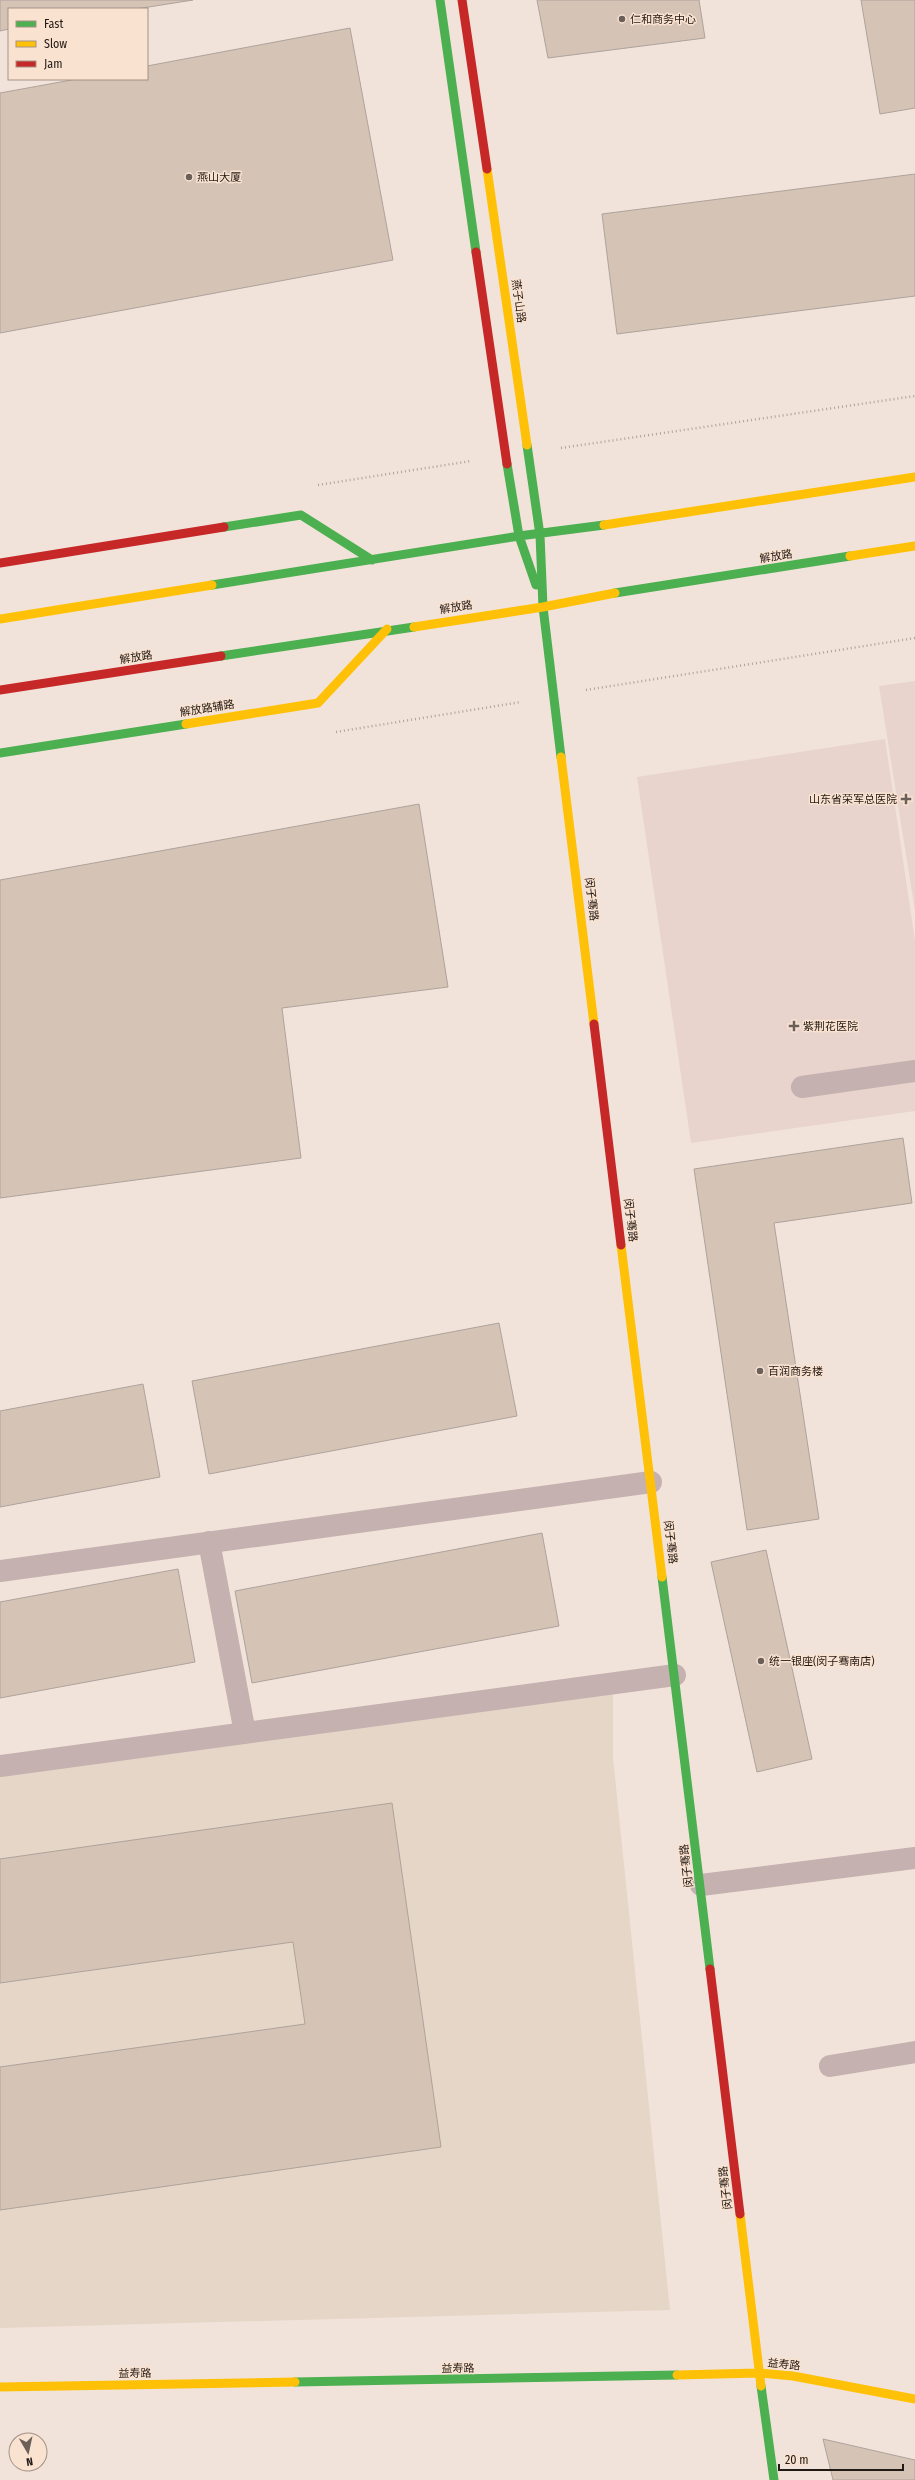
<svg xmlns="http://www.w3.org/2000/svg" width="915" height="2480" font-family="'Fira Sans Condensed','Noto Sans SC',sans-serif">
<style>
.commercial{fill:#e5d6c8}
.medical{fill:#e8d4cc}
.building{fill:#d5c3b6;stroke:#ada39c}
.lines{fill:none;stroke-linecap:round;stroke-linejoin:round}
.path{stroke:#afa19e;stroke-width:2.5;stroke-dasharray:1 3;stroke-linecap:butt}
.street{stroke:#c4b1b0;stroke-width:22}
.fast{stroke:#4caf50;stroke-width:9}
.slow{stroke:#ffc107;stroke-width:9}
.jam{stroke:#c62828;stroke-width:9}
.poi-dot{fill:#6a6059;stroke:#fae2d1;stroke-width:1.5}
.labels{text-anchor:middle;stroke-width:3;stroke-linejoin:round;paint-order:stroke}
.poi-label{font-size:11px;fill:#211913;stroke:#fae2d1;text-anchor:start}
.street-label{font-size:11px;fill:#211913;stroke:#fae2d1}
</style>
<rect width="100%" height="100%" fill="#f1e3da"/>
<!-- commercial -->
<path class="commercial" d="M613,1686V1758L670,2310L0,2328V1775Z"/>
<!-- medical -->
<path class="medical" d="M915,681V911L879,686Z
M885,739L915,941V1111L691,1143L637,777Z"/>
<!-- building -->
<path class="building" d="M0,0H193L136,9H9V29L0,31Z
M537,0H699L705,38L548,58Z
M861,0H915V108L880,114Z
M350,28L393,260L0,333V93L77,79H147V66Z
M915,174V296L617,334L602,214Z
M419,804L448,987L282,1008L301,1158L0,1198V880Z
M903,1138L912,1203L774,1223L819,1519L747,1530L694,1169Z
M499,1323L517,1416L209,1474L192,1381Z
M143,1384L160,1477L0,1507V1411Z
M542,1533L559,1626L252,1683L235,1591Z
M766,1550L812,1759L757,1772L711,1562Z
M178,1569L195,1662L0,1698V1602Z
M392,1803L441,2147L0,2210V2067L305,2024L293,1942L0,1983V1859Z
M823,2439L915,2460V2480H833Z"/>
<g class="lines">
<!-- path -->
<path class="path" d="M561,448L915,396
M318,485L471,461
M586,690L915,638
M336,732L521,702"/>
<!-- street -->
<path class="street" d="M802,1087L915,1071
M209,1542L245,1733
M0,1571L651,1482
M0,1766L675,1675
M701,1885L915,1858
M830,2066L915,2052"/>
<!-- fast -->
<path class="fast" d="M440,0L476,252
M527,445L540,535L543,607L561,757
M507,464L519,536L536,585
M224,527L301,515L372,560
M212,585L519,536L604,525
M615,593L850,556
M221,656L414,627
M0,753L186,724
M662,1577L710,1969
M295,2382L677,2375
M761,2386L774,2480"/>
<!-- slow -->
<path class="slow" d="M487,169L527,445
M604,525L915,477
M850,556L915,546
M0,619L212,585
M414,627L543,607L615,593
M186,724L318,703L387,629
M561,757L594,1024
M621,1245L662,1577
M740,2214L761,2386
M677,2375L759,2373L793,2376L915,2399
M0,2387L295,2382"/>
<!-- jam -->
<path class="jam" d="M462,0L487,169
M476,252L507,464
M0,563L224,527
M0,690L221,656
M594,1024L621,1245
M710,1969L740,2214"/>
</g>
<!-- markers -->
<g class="poi-dot">
<circle cx="622" cy="19" r="4"/>
<circle cx="189" cy="177" r="4"/>
<path d="M904 793h4v4h4v4h-4v4h-4v-4h-4v-4h4z"/>
<path d="M792 1020h4v4h4v4h-4v4h-4v-4h-4v-4h4z"/>
<circle cx="760" cy="1371" r="4"/>
<circle cx="761" cy="1661" r="4"/>
</g>
<g class="labels">
<!-- poi labels -->
<g class="poi-label">
<text x="630" y="23">仁和商务中心</text>
<text x="197" y="181">燕山大厦</text>
<text x="897" y="803" text-anchor="end">山东省荣军总医院</text>
<text x="803" y="1030">紫荆花医院</text>
<text x="768" y="1375">百润商务楼</text>
<text x="769" y="1665">统一银座(闵子骞南店)</text>
</g>
<!-- street labels -->
<g class="street-label">
<text transform="translate(519 301) rotate(82)" y="4">燕子山路</text>
<text transform="translate(776 556) rotate(-9)" y="4">解放路</text>
<text transform="translate(456 607) rotate(-9)" y="4">解放路</text>
<text transform="translate(136 657) rotate(-9)" y="4">解放路</text>
<text transform="translate(207 708) rotate(-9)" y="4">解放路辅路</text>
<text transform="translate(592 899) rotate(83)" y="4">闵子骞路</text>
<text transform="translate(631 1220) rotate(83)" y="4">闵子骞路</text>
<text transform="translate(671 1542) rotate(83)" y="4">闵子骞路</text>
<text transform="translate(686 1866) rotate(-97)" y="4">闵子骞路</text>
<text transform="translate(725 2188) rotate(-97)" y="4">闵子骞路</text>
<text transform="translate(784 2364) rotate(6)" y="4">益寿路</text>
<text transform="translate(458 2368) rotate(-1)" y="4">益寿路</text>
<text transform="translate(135 2373) rotate(-1)" y="4">益寿路</text>
</g>
</g>
<!-- legend -->
<rect x="8" y="8" width="140" height="72" fill="#fae2d1" stroke="#a39285"/>
<rect x="16" y="21" width="20" height="6" fill="#4caf50" stroke="#a39285"/>
<text x="44" y="28" font-size="12" fill="#211913">Fast</text>
<rect x="16" y="41" width="20" height="6" fill="#ffc107" stroke="#a39285"/>
<text x="44" y="48" font-size="12" fill="#211913">Slow</text>
<rect x="16" y="61" width="20" height="6" fill="#c62828" stroke="#a39285"/>
<text x="44" y="68" font-size="12" fill="#211913">Jam</text>
<!-- north arrow -->
<g transform="translate(28 2452) rotate(171)"><circle r="19" fill="#fae2d1" stroke="#a39285"/>
<path d="M0-3L7 15L0 10L-7 15Z" fill="#6a6059"/>
<text y="-6" font-size="11" font-weight="bold" text-anchor="middle" fill="#211913">N</text>
</g>
<!-- scale -->
<path d="M779 2464v6h124v-6" fill="none" stroke="#211913" stroke-width="2"/>
<text x="785" y="2464" font-size="12" fill="#211913" stroke="#fae2d1" stroke-width="3" paint-order="stroke">20 m</text>
</svg>
